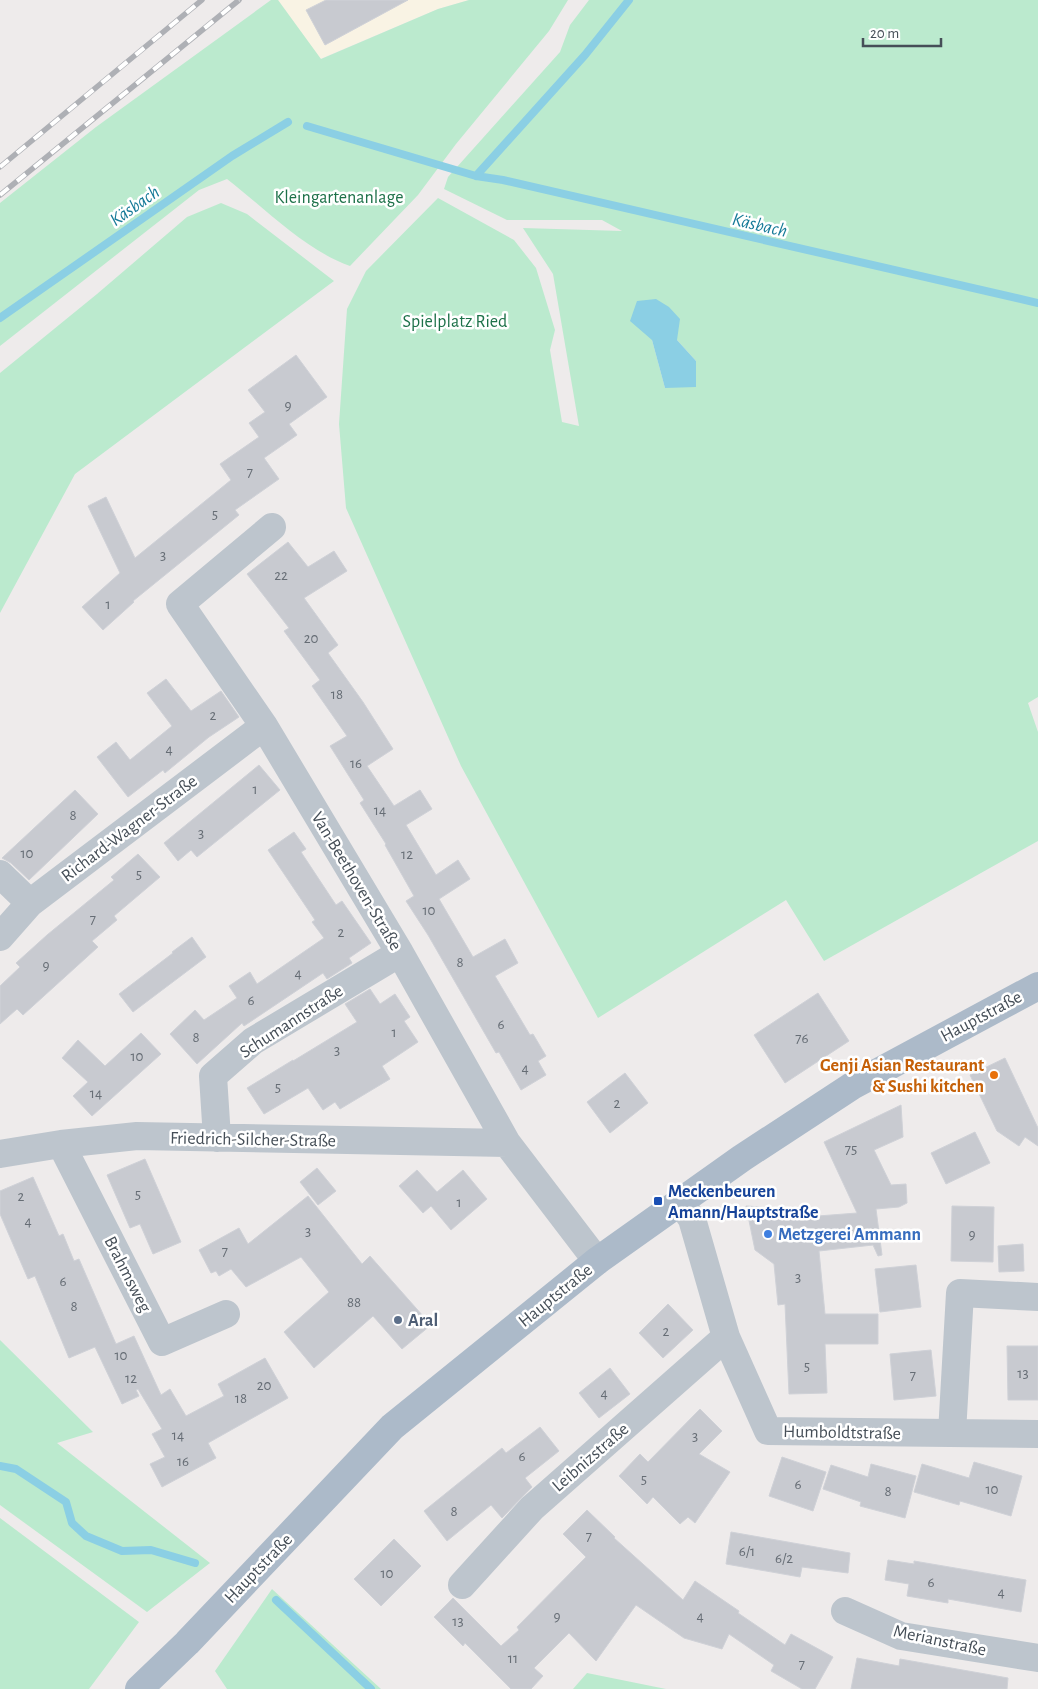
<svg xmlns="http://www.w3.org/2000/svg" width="1038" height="1689" font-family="'Alegreya Sans',sans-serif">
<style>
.commercial{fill:#f9f3e4}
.green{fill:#bbeace;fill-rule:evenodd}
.water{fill:#8bcfe4}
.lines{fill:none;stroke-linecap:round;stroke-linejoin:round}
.stream{stroke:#8bcfe4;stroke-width:8}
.building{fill:#c8cad0;stroke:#cfd1d7}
.minor{stroke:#bdc5cd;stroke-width:28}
.major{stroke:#acbac9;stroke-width:28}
.rail-casing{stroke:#aeb0b5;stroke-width:5.5}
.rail{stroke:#fff;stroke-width:4;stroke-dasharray:11;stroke-linecap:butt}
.food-dot{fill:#e8710a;stroke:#fff;stroke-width:2}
.transit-dot{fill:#1a4fb4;stroke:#fff;stroke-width:2}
.shop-dot{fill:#3f7fe0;stroke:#fff;stroke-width:2}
.service-dot{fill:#5c6f8a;stroke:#fff;stroke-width:2}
.labels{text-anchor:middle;stroke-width:5;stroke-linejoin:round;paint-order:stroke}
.number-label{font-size:15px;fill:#666d75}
.park-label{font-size:18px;fill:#1d7149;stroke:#fff}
.street-label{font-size:18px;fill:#454e57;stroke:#fff}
.food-label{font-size:18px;font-weight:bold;fill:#c56008;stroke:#fff;text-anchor:end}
.transit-label{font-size:18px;font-weight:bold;fill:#164399;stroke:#fff;text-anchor:start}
.shop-label{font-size:18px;font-weight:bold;fill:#366cbe;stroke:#fff;text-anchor:start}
.service-label{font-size:18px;font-weight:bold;fill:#4e5e75;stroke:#fff;text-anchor:start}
.water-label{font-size:19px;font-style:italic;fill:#167a98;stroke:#fff}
</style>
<rect width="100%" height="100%" fill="#eeebeb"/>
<!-- commercial -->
<path class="commercial" d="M278,0H469L438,9L320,59Z"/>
<!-- green -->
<path class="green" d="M271,0H278L321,59L438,9L469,0H568L549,31L456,144L418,195L350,266C303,249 266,209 227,179L199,190L0,346V203L96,127Z
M589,0H1038V697L1028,703L1038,732V841L824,961L786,900L598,1018L461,766L346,508L339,424L347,309L366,271L438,198L514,240L536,268L555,330L550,350L562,422L579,426L553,274L523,228L622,231L602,220H507L444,189L448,177L560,52L570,25ZM652,340H677L696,361L665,388Z
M221,203L247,214L334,281L75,474L0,613V373L97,294L187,217Z
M0,1340L93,1432L57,1443L210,1563L147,1612L0,1505Z
M0,1518L139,1622L89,1689H0Z
M272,1589L381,1689H227L215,1671Z
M587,1673L666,1689H573Z"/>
<!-- water -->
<path class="water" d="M656,299L669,307L680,319L677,340L696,361V387L665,388L652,340L630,321L637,301Z"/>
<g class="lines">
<!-- stream -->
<path class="stream" d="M307,126L476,176L503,180L1038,303
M476,176L585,55L629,0
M0,318L232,156L288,122
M0,1466L16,1469L66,1502L72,1523L86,1536L122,1551L151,1550L195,1563
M276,1600L371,1689"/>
</g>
<!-- building -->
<path class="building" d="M326,0H408L325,45L306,10Z
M296,355L327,397L289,424L297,435L264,458L279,479L235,510L239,515L133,601L134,602L103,630L82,607L120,573L88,506L106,497L135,558L231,480L220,464L259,437L249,423L265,412L248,390Z
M288,542L308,567L334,551L347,571L304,598L338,645L328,653L363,702L393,749L367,766L394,806L420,790L432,809L406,825L436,875L458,860L470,879L439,899L473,957L505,939L518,963L495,976L530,1035L533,1034L546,1056L538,1061L546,1075L521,1090L499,1052L496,1053L428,935L406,901L414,896L385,845L386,844L360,803L364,800L330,746L347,736L312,686L320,680L284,631L289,628L247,574Z
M166,679L191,711L221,691L239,717L209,737L165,773L163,770L128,797L97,757L116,742L130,760L172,726L147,693Z
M259,765L280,790L197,857L191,850L178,861L164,843Z
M75,790L98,814L29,880L11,863L2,858Z
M294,832L306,849L301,852L336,905L342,901L371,943L349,958L352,963L327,979L323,973L244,1026L242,1023L197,1064L170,1034L195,1010L204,1020L237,998L229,986L250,972L257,984L324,938L312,922L315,920L268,850Z
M138,854L160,877L114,916L117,920L92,941L98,947L23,1015L17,1009L0,1024V986L20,967L16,963L47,935L114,880L111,877Z
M192,937L206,957L133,1012L119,994L173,953L172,952Z
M370,989L380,1004L395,994L410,1017L404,1021L418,1042L382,1066L390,1079L340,1109L335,1102L323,1110L308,1088L264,1114L247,1088L293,1060V1061L357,1022L345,1004Z
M818,993L849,1041L785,1083L754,1035Z
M141,1033L161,1054L92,1116L73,1096L88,1082L62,1058L78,1040L105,1066Z
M1005,1058L1038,1128V1146L1025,1137L1019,1146L997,1131L970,1075Z
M625,1073L648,1103L610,1133L587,1102Z
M901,1105L903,1137L874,1150L891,1185L906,1184L907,1203L899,1207L876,1209L882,1255L878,1256L873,1245L819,1251L825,1314H878V1344H825L827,1393L789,1394L785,1304L778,1305L774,1264L755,1250L746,1206L762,1207L779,1219L857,1213L824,1142Z
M975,1132L990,1163L946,1184L931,1153Z
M145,1159L181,1242L153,1254L140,1224L130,1228L107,1175Z
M317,1168L336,1191L318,1205L300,1182Z
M417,1170L437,1192L463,1170L487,1199L451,1230L431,1206L423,1213L399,1186Z
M33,1177L59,1236L63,1234L74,1261L79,1259L116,1344L134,1336L161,1395L170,1389L186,1416L224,1396L218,1384L265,1358L288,1398L208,1443L216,1458L162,1487L150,1464L165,1457L152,1434L162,1429L138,1389L136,1390L139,1396L122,1404L95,1347L69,1358L35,1276L28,1279L0,1214V1191Z
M308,1196L362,1264L370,1256L431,1325L402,1349L373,1316L314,1368L284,1332L329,1292L301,1257L246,1287L231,1269L219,1276L216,1271L211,1273L199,1250L239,1228L248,1244Z
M952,1206L994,1207L993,1262L951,1261Z
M1023,1244L1024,1271L999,1272L998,1246Z
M916,1265L921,1307L880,1312L875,1269Z
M668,1304L693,1330L663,1358L639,1333Z
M1007,1346H1038V1400H1008Z
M931,1350L936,1396L894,1400L890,1354Z
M610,1368L630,1394L599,1418L579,1393Z
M700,1409L722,1431L699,1454L730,1472L695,1523L688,1517L680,1524L653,1497L647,1504L619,1476L640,1454L648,1462Z
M540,1427L559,1451L525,1478L532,1487L502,1518L491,1505L447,1541L424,1511L502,1448L506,1453Z
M782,1457L826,1472L813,1511L769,1496Z
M974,1462L1022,1476L1011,1516L960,1501L959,1505L914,1492L922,1464L969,1478Z
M871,1464L916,1476L905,1518L860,1506L861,1502L823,1489L831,1465L868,1477Z
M587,1510L615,1537L614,1538L683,1600L695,1581L739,1611L738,1613L785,1645L791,1634L833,1657L815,1689H802L771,1671L774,1665L729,1634L722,1649L684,1638L636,1605L596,1661L569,1633L534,1668L543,1676L531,1689H511L465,1643L463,1646L434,1617L453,1598L501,1646L519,1630L517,1627L586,1557L563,1534Z
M731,1532L850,1553L848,1573L802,1567L800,1577L726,1564Z
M394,1539L421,1566L381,1606L354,1579Z
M888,1560L914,1564V1561L1026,1580L1021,1612L948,1599V1603L907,1596L909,1584L885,1580Z
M857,1658L899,1666L900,1659L1008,1678L1007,1689H851Z"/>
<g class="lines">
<!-- minor -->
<path class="minor" d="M272,527L180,604L264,726L400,953L507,1143L597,1261
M0,874L30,903
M0,937L30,903L264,726
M217,1138L213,1076L253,1041L400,953
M61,1144L162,1342L226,1314
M0,1154L61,1144L137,1136L507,1143
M680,1202L692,1219L726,1337L768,1431L1038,1434
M952,1433L960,1293L1038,1297
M462,1585L532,1508L726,1337
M845,1611L901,1636L1038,1658"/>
<!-- major -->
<path class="major" d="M139,1689L187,1643L392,1427L597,1261L742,1158L852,1086L1038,986"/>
<defs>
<path id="rail" d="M0,167L202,0
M0,195L239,0"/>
</defs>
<!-- rail casing -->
<use href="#rail" class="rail-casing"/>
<!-- rail -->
<use href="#rail" class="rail"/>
</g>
<!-- markers -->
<circle class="food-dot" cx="994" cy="1075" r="5"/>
<rect class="transit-dot" x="653" y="1196" width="10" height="10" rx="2.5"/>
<circle class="shop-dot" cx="768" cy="1234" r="5"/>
<circle class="service-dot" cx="398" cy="1320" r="5"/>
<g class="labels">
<!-- number labels -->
<g class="number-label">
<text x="288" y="410">9</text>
<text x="250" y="477">7</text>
<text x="215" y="519">5</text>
<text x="163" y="560">3</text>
<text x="281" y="580">22</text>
<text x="108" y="609">1</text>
<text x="311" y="643">20</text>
<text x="337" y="699">18</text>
<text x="213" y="720">2</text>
<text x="169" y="754">4</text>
<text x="356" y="768">16</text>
<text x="255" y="794">1</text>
<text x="380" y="815">14</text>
<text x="73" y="820">8</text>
<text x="201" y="838">3</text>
<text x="27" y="858">10</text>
<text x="407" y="859">12</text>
<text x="139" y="879">5</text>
<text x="429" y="915">10</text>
<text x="93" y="924">7</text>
<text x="341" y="937">2</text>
<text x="460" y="967">8</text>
<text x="46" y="970">9</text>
<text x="298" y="978">4</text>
<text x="251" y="1005">6</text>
<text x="501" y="1029">6</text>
<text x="394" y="1037">1</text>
<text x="196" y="1042">8</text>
<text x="802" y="1043">76</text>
<text x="337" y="1055">3</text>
<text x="137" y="1061">10</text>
<text x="525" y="1073">4</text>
<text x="278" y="1092">5</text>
<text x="96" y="1098">14</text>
<text x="617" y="1108">2</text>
<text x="851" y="1154">75</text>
<text x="138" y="1199">5</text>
<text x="21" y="1201">2</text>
<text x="459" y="1207">1</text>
<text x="28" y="1226">4</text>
<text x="308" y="1236">3</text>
<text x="972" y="1239">9</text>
<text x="225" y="1256">7</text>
<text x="798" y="1282">3</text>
<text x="63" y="1286">6</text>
<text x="354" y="1307">88</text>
<text x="74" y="1311">8</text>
<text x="666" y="1336">2</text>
<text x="121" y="1360">10</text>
<text x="807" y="1371">5</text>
<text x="1023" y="1378">13</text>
<text x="913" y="1380">7</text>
<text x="131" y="1383">12</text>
<text x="264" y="1390">20</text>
<text x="604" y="1398">4</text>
<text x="241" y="1403">18</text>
<text x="178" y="1440">14</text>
<text x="695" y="1441">3</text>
<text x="522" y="1461">6</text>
<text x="183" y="1466">16</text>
<text x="644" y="1484">5</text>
<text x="798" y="1489">6</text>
<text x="992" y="1494">10</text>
<text x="888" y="1496">8</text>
<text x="454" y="1516">8</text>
<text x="589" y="1541">7</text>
<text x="747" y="1556">6/1</text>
<text x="784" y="1563">6/2</text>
<text x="387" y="1578">10</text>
<text x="931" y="1587">6</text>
<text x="1001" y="1597">4</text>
<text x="557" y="1621">9</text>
<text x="700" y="1621">4</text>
<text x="458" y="1626">13</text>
<text x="513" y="1663">11</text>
<text x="802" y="1669">7</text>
</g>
<!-- park labels -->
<g class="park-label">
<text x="339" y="203">Kleingartenanlage</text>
<text x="455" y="327">Spielplatz Ried</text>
</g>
<!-- street labels -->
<g class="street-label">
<text transform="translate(129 828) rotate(-37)" y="6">Richard-Wagner-Straße</text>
<text transform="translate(357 881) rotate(59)" y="6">Van-Beethoven-Straße</text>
<text transform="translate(981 1016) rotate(-28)" y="6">Hauptstraße</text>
<text transform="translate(291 1021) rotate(-33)" y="6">Schumannstraße</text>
<text transform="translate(253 1139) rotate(1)" y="6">Friedrich-Silcher-Straße</text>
<text transform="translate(128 1274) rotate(63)" y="6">Brahmsweg</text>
<text transform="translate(555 1295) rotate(-39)" y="6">Hauptstraße</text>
<text transform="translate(842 1432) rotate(1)" y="6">Humboldtstraße</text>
<text transform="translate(590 1457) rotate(-41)" y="6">Leibnizstraße</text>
<text transform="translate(258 1568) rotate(-46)" y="6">Hauptstraße</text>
<text transform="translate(940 1640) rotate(12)" y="6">Merianstraße</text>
</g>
<!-- food labels -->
<g class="food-label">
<text x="984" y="1071">Genji Asian Restaurant<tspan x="984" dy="21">&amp; Sushi kitchen</tspan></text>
</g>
<!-- transit labels -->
<g class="transit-label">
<text x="668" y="1197">Meckenbeuren<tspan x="668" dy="21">Amann/Hauptstraße</tspan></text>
</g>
<!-- shop labels -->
<g class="shop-label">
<text x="778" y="1240">Metzgerei Ammann</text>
</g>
<!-- service labels -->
<g class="service-label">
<text x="408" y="1326">Aral</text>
</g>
<!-- water labels -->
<g class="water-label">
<text transform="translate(134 205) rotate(-35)" y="7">Käsbach</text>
<text transform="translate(760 224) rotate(13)" y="7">Käsbach</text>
</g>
</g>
<!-- scale -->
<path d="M863 38v8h78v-8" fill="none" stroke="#454e57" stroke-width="2.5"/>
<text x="870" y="38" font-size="15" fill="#454e57" stroke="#ffffff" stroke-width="4" paint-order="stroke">20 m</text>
</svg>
